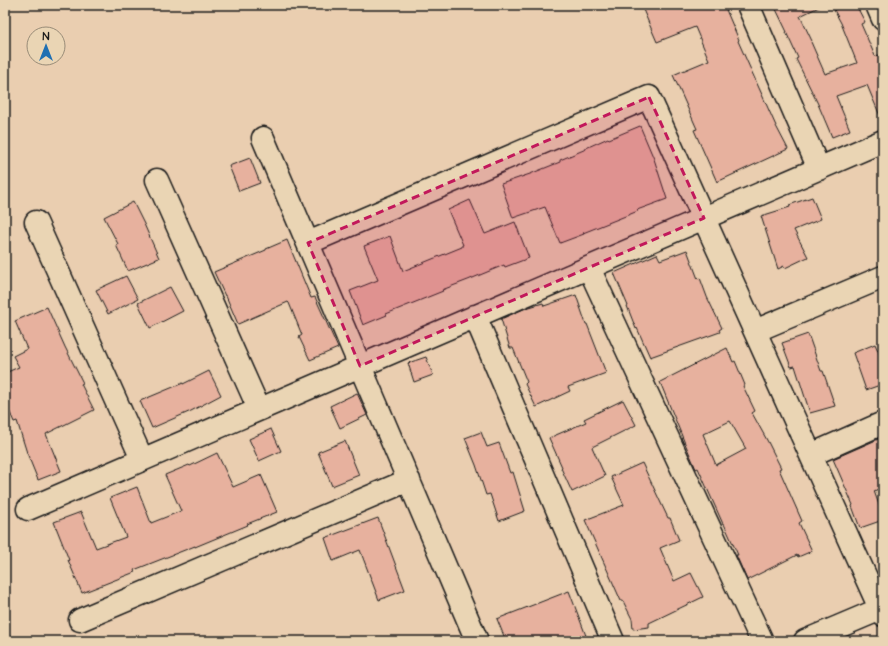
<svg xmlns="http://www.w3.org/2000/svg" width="888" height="646" font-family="'Architects Daughter',sans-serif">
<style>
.building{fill:#e7b19e;stroke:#1c1c1c;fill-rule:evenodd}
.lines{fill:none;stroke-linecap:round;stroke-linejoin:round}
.minor-casing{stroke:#1c1c1c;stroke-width:25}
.minor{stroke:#ead5b4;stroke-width:22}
.marked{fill:#c2185b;fill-opacity:0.2;stroke:#c2185b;stroke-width:3;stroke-dasharray:8 5;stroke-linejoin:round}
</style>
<rect width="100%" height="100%" fill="#eaceb0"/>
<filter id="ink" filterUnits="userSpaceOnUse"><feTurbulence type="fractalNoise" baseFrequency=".025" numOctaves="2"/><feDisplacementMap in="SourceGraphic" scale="8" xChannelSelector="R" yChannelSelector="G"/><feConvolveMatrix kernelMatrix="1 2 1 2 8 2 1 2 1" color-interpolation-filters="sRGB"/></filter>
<g filter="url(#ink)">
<!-- building -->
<path class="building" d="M641,5H724L739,40L738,41L759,88L776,126L788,149L717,182L694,130L697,129L673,75L709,60L695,27L657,42Z
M774,5H823L800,16L812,41L811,42L825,74L857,63L841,23L834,10L844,5H856L865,22L861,24L875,56L879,55L883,66V123L867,85L836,96L850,130L832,137L818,104L796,59L798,58L786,32H787Z
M640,126L654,159L667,199L637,210L638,211L583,233L584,234L560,243L545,207L513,218L501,184L530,174L560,162V160L586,149V148L608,138L609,139Z
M250,158L260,183L239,191L229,166Z
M812,197L821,219L794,230L808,257L785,268L784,266L778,269L761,216L790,207L789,205Z
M470,200L485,234L515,222L529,258L505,267L504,265L468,280L442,290L443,291L386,314L387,315L363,325L350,291L378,280L364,246L390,236L403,271L462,247V245H463L448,210Z
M133,202L144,224L159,258L128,271L116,245L118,244L104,217Z
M287,240L311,298L315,297L338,348L310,360L299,337L302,335L289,303L288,302L238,324L226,296H225L214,272L266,250V249Z
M687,250L698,279L700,278L707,297L722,328L719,330L720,332L650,357L637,328L636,329L627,306H628L614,273L657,254L660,260Z
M126,276L138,299L108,314L96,290Z
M170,287L183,311L150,328L138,303Z
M576,295L586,324H587L606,373L568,387L570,391L536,407L525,384L527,382L513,348H510L501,319L526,308L543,303L544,306Z
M47,307L65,347L83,383L81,384L94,410L46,434L61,471L38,480L27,453L17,421L14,422L5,401V373L19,367L13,356L27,349L15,321Z
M808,334L821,371H823L835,406L810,413L795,366L791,367L782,343Z
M875,344L883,362V384L866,390L853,353Z
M727,348L733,362L735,361L745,385L743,386L755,411L752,413L768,442L781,468L779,469L802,521L799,523L812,551L798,557L797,555L747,580L736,555H738L724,524H723L698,468L696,469L684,441L660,382ZM730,421L746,449L716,465L703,434Z
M426,357L433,375L414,382L408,363Z
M209,371L221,395L191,411L152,428L140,401L183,383V384Z
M357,393L367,415L340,428L330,406Z
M623,400L636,425L592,447L605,476L572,492L561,468L562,467L549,438L586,422L584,419Z
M271,429L281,451L259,461L249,439Z
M481,432L487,447L499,443L510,473L513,472L525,511L499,521L490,494L486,495L476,465L465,438Z
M883,437V487L874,491L883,516V520L860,528L852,506L853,505L833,459Z
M345,441L359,475L332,486L318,452Z
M217,453L233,487L261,475L277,512L247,524L248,525L195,547V546L134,570L135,572L82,593L68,560H69L54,522L81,512L96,548L126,537L110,498L137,487L151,523L181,511L165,475L189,465L190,466Z
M642,463L668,518H670L679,540L660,548L674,581L691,573L703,597L649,623V627L633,629L632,619L623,601H621L585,520L624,505L611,477Z
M378,518L405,590L379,600L360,550L333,561L325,538Z
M569,591L588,641H506L497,619Z"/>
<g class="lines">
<defs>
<path id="minor" d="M748,5L819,169
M877,5L883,19
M263,138L477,641
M157,180L259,409
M36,222L142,459
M308,243L649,97L883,615
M589,268L762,641
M475,316L613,641
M755,331L883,277
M811,455L883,423
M28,509L883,141
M80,620L409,480
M805,641L883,608"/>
</defs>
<!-- minor casing -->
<use href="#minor" class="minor-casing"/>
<!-- minor -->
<use href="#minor" class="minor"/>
</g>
</g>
<!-- marked area -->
<path class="marked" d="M649,97L704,218L360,366L308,243Z"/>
<!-- margin -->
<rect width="888" height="646" fill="none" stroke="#ead5b4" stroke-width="20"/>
<rect x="10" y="10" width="868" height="626" fill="none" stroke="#1c1c1c" stroke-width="1.5" filter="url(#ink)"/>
<!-- north arrow -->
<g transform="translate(46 46)"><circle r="19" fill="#ead5b4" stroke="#988b77"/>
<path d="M0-3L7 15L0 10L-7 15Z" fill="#1f6fb2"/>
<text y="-6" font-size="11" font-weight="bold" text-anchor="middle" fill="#1c1c1c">N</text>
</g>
</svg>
